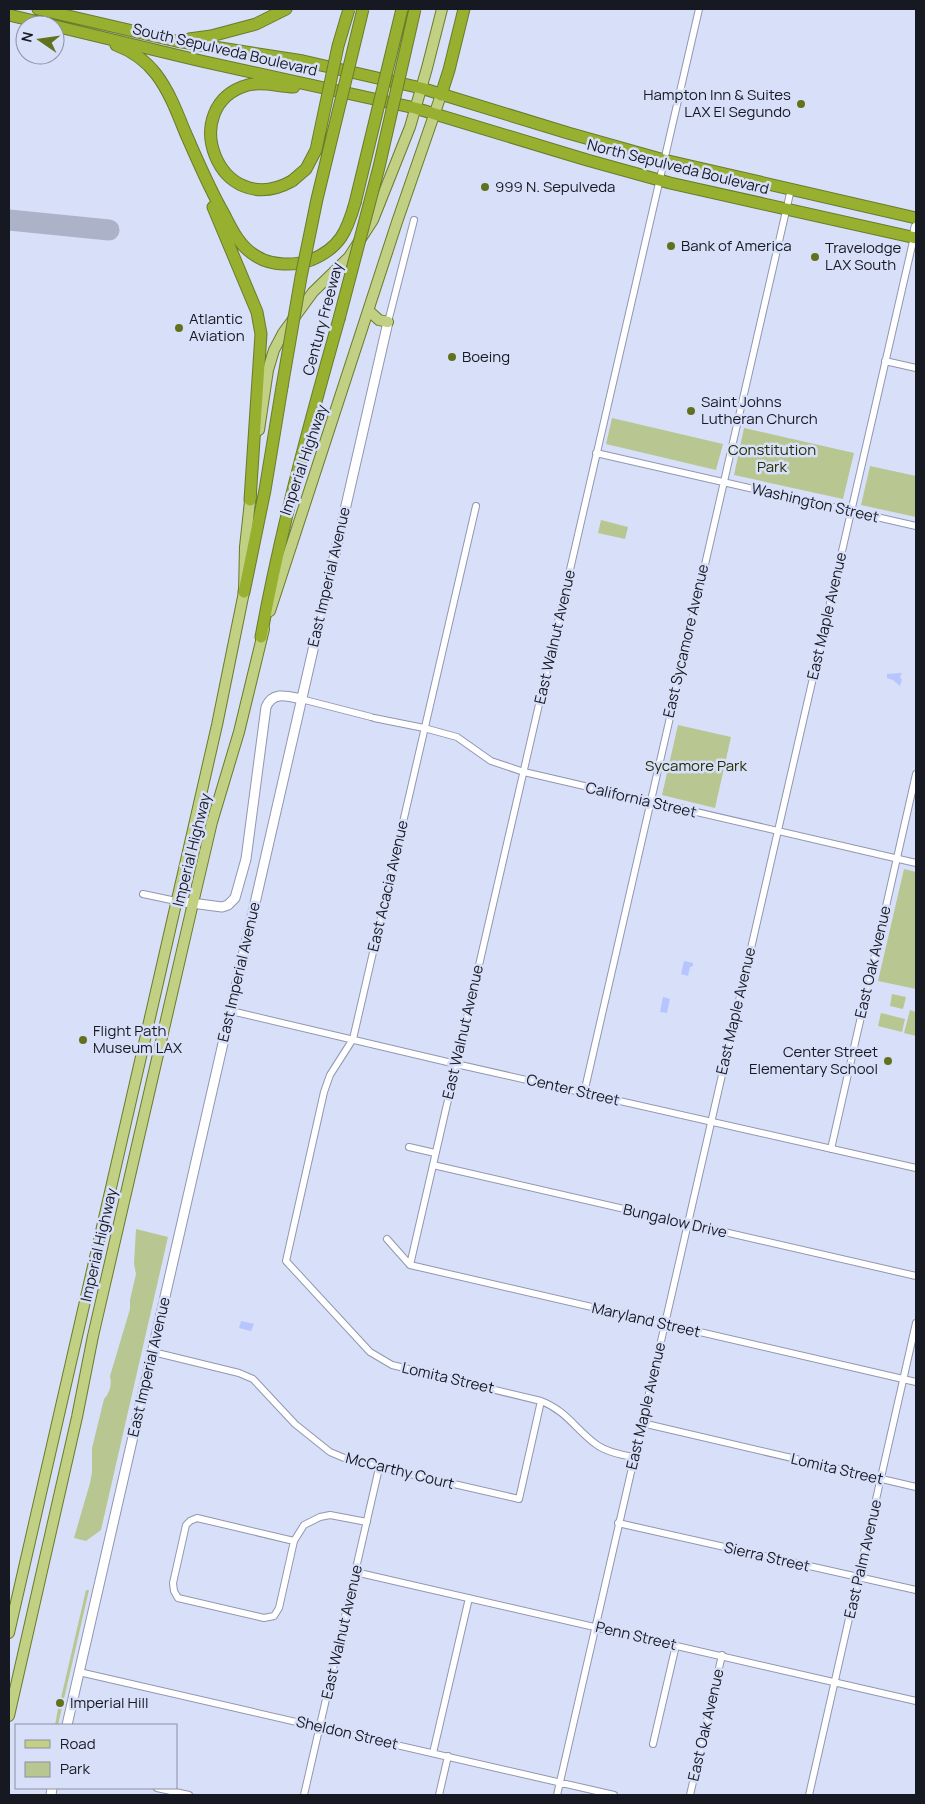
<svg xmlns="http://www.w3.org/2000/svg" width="925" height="1804" font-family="Manrope,sans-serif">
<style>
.green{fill:#b8c692}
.water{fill:#b7c5fe}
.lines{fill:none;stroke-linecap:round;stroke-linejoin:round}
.taxiway{stroke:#acb2c8;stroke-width:21}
.street-casing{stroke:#9197af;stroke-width:8}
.secondary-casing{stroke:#9197af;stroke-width:11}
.primary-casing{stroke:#6a7b2b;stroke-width:12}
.highway-casing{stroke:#6a7b2b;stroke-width:13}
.street{stroke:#fff;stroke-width:6}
.secondary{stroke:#fff;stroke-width:9}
.primary{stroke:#c1d083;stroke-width:10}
.highway{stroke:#97b030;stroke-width:11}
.highway-bridge-casing{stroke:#6a7b2b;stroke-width:13;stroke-linecap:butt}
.highway-bridge{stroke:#97b030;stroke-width:11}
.poi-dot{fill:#61711e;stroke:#d8dff9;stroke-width:2}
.labels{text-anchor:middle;stroke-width:5;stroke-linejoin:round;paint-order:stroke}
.street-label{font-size:15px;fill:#171922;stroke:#d8dff9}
.poi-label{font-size:15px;fill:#171922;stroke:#d8dff9;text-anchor:start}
.park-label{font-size:15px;fill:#262f01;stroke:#d8dff9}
</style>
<rect width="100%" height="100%" fill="#d8dff9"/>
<!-- green -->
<path class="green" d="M612,418L723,444L716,470L606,444Z
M744,428L854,453L843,499L734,475Z
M870,466L916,476V517L861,505Z
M601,520L628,527L625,539L598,533Z
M678,725L731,737L715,808L662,795Z
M904,869L916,872V989L878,981Z
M892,994L906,997L903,1009L890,1006Z
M910,1010L916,1012V1036L904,1033Z
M881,1013L905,1019L902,1032L878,1026Z
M136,1229L168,1237L101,1530L86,1541L74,1538L90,1483L92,1472V1448L104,1399C110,1392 112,1385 110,1376L130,1309V1300L136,1274L134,1264Z
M86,1590H89L58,1725H55C57,1718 58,1702 61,1698Z"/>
<!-- water -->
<path class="water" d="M900,673H902L900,677L902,680L900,686L893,680L887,678V674Z
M684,961L693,963V966L690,967L688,976L681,974Z
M663,997L670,999L667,1013L660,1012Z
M241,1321L254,1324L251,1331L239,1328Z"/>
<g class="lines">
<!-- taxiway -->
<path class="taxiway" d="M9,220L109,230"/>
<defs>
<path id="street" d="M388,322L414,220
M885,361L916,368
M596,453L916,526
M476,506L353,1039L330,1075L324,1092L286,1261L370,1352L392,1365L541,1401C567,1411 576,1430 597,1445C607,1452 621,1455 634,1457
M301,699L371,717
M374,718L424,728L457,737L491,761L524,772L916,863
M143,894L176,901
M231,1011L456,1064L916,1168
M584,1093L791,189
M409,1147L435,1153
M831,1149L916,774
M433,1165L916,1276
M387,1239L410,1265L916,1382
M410,1265L699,9
M153,1352L239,1373L253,1379L295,1424L330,1452L349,1460L519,1499L541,1401
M642,1423L916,1487
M618,1523L916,1590
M294,1541L197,1518L190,1521L186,1525L173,1583L174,1591L178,1598L264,1618L274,1616L279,1608L294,1541L304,1525L320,1517L330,1515L367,1522
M355,1572L916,1701
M79,1672L614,1795
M653,1744L676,1645
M433,1753L469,1598
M157,1788L189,1795
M304,1795L379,1468
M439,1795L448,1756
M557,1795L914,237
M690,1795L722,1655
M809,1795L916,1323"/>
<path id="secondary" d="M914,237L916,227
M176,901L222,907L228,905L235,898L246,859L266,707C273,691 287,696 301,699
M67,1725L388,322
M51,1795L52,1788"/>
<path id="primary" d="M369,311L379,320L388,322
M259,430L268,370L274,350L283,333L313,292L349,257L373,220L410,127L427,68L442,9
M270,611L397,222L441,95
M9,1633L217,725L244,592L245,547L251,492
M9,1716L77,1417L93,1336L193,903L212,822L239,732L264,629"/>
<path id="highway" d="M38,9L176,41L303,61L421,88L568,133L664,160L916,218
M9,15L201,61L415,108L587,160L670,183L916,238
M189,39L211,36L256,24L286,9
M116,45C132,51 146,61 156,74C169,91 177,112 185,132C197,159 209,188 224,214C232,230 240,247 256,256C271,266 295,266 311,260C340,248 347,231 355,203
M441,95L449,70L464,9
M292,181C218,222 176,105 248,85C263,81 279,87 294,87
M213,207L257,312L261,334L250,500
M244,592L265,490L282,387
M261,637C281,528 309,425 339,319"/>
</defs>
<!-- street casing -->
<use href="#street" class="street-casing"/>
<!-- secondary casing -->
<use href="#secondary" class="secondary-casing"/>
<!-- primary casing -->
<use href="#primary" class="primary-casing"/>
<!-- highway casing -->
<use href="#highway" class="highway-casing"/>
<!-- street -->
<use href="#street" class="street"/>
<!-- secondary -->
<use href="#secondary" class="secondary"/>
<!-- primary -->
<use href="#primary" class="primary"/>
<!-- highway -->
<use href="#highway" class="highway"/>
<defs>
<path id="highway-bridge" d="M292,181L306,169L316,150L338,46L349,9
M355,203L402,9
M339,319L379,167L415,9
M282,387L301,277L317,199L363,9"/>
</defs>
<!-- highway-bridge casing -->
<use href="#highway-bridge" class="highway-bridge-casing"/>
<!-- highway-bridge -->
<use href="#highway-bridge" class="highway-bridge"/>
</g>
<!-- markers -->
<g class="poi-dot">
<circle cx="801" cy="104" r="5"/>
<circle cx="485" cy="187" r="5"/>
<circle cx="671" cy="246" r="5"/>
<circle cx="815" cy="257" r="5"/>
<circle cx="179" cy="328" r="5"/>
<circle cx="452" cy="357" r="5"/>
<circle cx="691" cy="411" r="5"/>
<circle cx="83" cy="1040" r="5"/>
<circle cx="888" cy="1061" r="5"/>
<circle cx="60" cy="1703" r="5"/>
</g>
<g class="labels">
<!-- street labels -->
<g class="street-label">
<text transform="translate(225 50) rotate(13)" y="5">South Sepulveda Boulevard</text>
<text transform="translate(678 167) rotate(14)" y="5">North Sepulveda Boulevard</text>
<text transform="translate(323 319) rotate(-75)" y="5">Century Freeway</text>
<text transform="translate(304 460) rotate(-71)" y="5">Imperial Highway</text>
<text transform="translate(815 503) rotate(13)" y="5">Washington Street</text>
<text transform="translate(329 577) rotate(-77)" y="5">East Imperial Avenue</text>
<text transform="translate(827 616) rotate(-77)" y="5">East Maple Avenue</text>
<text transform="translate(555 637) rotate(-77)" y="5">East Walnut Avenue</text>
<text transform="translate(686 641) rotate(-77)" y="5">East Sycamore Avenue</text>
<text transform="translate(641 800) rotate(13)" y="5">California Street</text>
<text transform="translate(192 850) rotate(-76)" y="5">Imperial Highway</text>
<text transform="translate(388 886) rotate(-77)" y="5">East Acacia Avenue</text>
<text transform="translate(873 962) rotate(-77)" y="5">East Oak Avenue</text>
<text transform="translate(239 972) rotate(-77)" y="5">East Imperial Avenue</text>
<text transform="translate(736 1011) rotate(-77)" y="5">East Maple Avenue</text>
<text transform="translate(463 1032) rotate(-77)" y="5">East Walnut Avenue</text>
<text transform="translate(573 1090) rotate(13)" y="5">Center Street</text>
<text transform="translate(675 1221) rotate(13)" y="5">Bungalow Drive</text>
<text transform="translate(99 1245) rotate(-77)" y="5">Imperial Highway</text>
<text transform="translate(646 1320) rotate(13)" y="5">Maryland Street</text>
<text transform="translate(149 1367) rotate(-77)" y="5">East Imperial Avenue</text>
<text transform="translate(448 1378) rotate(13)" y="5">Lomita Street</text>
<text transform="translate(646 1406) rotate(-77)" y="5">East Maple Avenue</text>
<text transform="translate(837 1469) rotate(13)" y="5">Lomita Street</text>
<text transform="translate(400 1471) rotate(14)" y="5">McCarthy Court</text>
<text transform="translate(767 1557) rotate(13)" y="5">Sierra Street</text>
<text transform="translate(863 1559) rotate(-77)" y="5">East Palm Avenue</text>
<text transform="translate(342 1632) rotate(-77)" y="5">East Walnut Avenue</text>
<text transform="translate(636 1636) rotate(13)" y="5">Penn Street</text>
<text transform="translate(706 1725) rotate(-77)" y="5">East Oak Avenue</text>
<text transform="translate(347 1733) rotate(13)" y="5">Sheldon Street</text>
</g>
<!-- poi labels -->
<g class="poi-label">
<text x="791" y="100" text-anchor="end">Hampton Inn &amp; Suites<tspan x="791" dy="17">LAX El Segundo</tspan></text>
<text x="495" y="192">999 N. Sepulveda</text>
<text x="681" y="251">Bank of America</text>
<text x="825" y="253">Travelodge<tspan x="825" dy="17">LAX South</tspan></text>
<text x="189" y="324">Atlantic<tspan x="189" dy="17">Aviation</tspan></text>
<text x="462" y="362">Boeing</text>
<text x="701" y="407">Saint Johns<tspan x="701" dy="17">Lutheran Church</tspan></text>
<text x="93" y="1036">Flight Path<tspan x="93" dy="17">Museum LAX</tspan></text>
<text x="878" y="1057" text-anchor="end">Center Street<tspan x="878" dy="17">Elementary School</tspan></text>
<text x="70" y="1708">Imperial Hill</text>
</g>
<!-- park labels -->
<g class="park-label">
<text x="772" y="455">Constitution<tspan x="772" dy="17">Park</tspan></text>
<text x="696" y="771">Sycamore Park</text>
</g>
</g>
<!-- border -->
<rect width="925" height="1804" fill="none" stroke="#171922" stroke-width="20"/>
<!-- legend -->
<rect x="15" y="1724" width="162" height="65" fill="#d8dff9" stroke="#8b90a3"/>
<rect x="25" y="1740" width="25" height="8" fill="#c1d083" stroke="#8b90a3"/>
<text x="60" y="1749" font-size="15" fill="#171922">Road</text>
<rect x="25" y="1762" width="25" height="15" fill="#b8c692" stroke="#8b90a3"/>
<text x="60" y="1774" font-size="15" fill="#171922">Park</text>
<!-- north arrow -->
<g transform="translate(40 40) rotate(283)"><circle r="24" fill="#d8dff9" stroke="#8b90a3"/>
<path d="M0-4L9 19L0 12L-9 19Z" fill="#61711e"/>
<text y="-8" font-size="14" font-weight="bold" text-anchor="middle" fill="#171922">N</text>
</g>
</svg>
